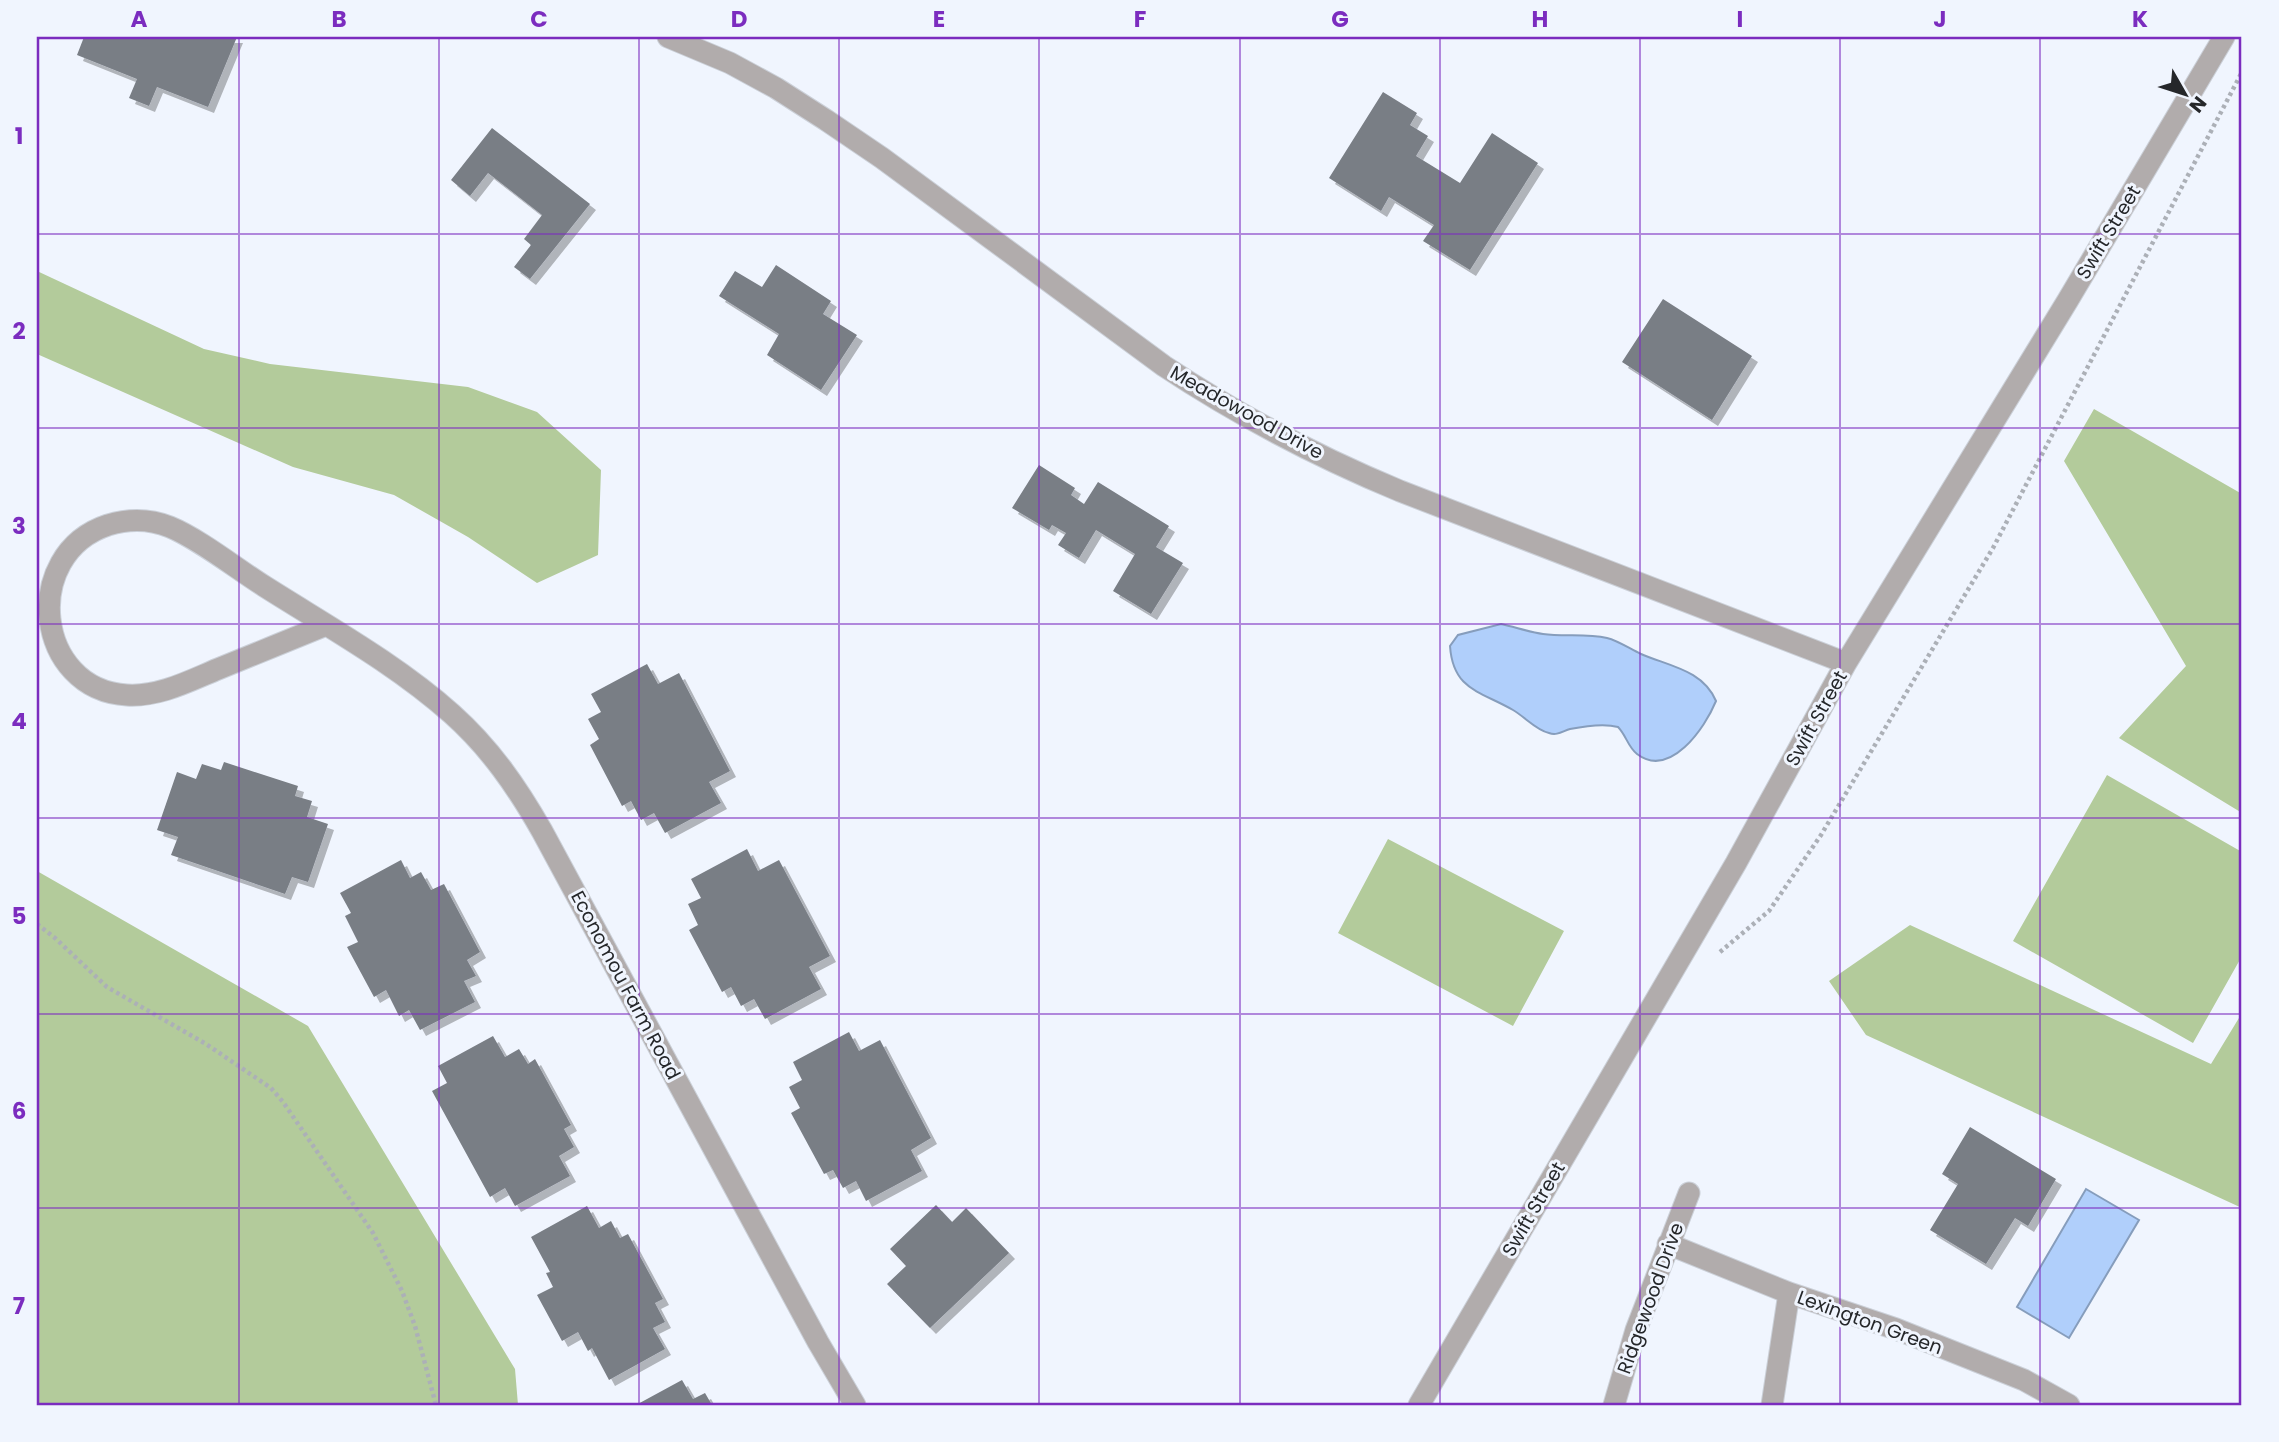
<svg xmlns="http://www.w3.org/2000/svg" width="2279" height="1442" font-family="Poppins,sans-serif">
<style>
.green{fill:#b3cb9b}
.water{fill:#b0cffb;stroke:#869dbc;stroke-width:2}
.building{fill:#797e85;filter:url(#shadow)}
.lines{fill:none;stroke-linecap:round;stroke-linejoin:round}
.minor-casing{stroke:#cbd0d8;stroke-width:23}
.path{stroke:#acb0b7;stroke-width:4.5;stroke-dasharray:3.5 3.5;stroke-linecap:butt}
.minor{stroke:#b1acac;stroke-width:21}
.grid{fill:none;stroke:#7b2cbf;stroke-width:2;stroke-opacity:0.55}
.labels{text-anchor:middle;stroke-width:6;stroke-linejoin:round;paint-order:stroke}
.street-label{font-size:19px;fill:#25272a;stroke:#f0f5fe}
.neatline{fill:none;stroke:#7b2cbf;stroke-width:2.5}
.grid-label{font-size:23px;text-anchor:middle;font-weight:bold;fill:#7b2cbf}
</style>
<defs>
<filter id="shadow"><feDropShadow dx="6" dy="6" stdDeviation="0" flood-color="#0004"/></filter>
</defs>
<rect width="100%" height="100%" fill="#f0f5fe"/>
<!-- green -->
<path class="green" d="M37,271L204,349L270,364L468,387L537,412L601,470L598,555L537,583L468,537L394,495L293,467L37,354Z
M2094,409L2242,494V813L2119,738L2186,666L2064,461Z
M2107,775L2242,852V956L2193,1043L2013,941Z
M1388,839L1564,931L1513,1026L1338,933Z
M37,871L308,1026L515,1369L518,1405H37Z
M1910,925L2211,1064L2242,1013V1208L1866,1035L1829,981Z"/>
<!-- water -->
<path class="water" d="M1501,624C1515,627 1529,632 1543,634C1564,637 1586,633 1607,638C1619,641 1630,649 1641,654C1669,666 1703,670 1716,701C1705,728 1670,779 1637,754C1628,747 1626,735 1618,727C1604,723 1585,726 1570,729C1563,731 1557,736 1549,733C1536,730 1525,717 1513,710C1480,691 1453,690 1450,646L1458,635Z
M2086,1189L2139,1220L2069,1338L2017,1307Z"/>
<!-- building -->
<path class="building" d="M84,37H237L208,107L157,87L149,106L129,98L137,79L77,55Z
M1383,92L1417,113L1410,125L1428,136L1416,156L1460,183L1492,133L1538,163L1470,270L1423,241L1434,225L1389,197L1381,211L1329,178Z
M492,128L590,204L530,279L514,267L531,245L524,239L542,215L488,173L470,196L451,180Z
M776,265L831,301L823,314L857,335L821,390L767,355L779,334L719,296L735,271L762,287Z
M1663,299L1752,356L1712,420L1622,362Z
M1039,465L1075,488L1071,495L1084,504L1098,482L1169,526L1156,547L1183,563L1151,614L1113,591L1135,554L1096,530L1079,558L1058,545L1066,533L1052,525L1049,530L1012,508Z
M647,664L658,684L679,673L730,771L709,782L721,803L665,833L654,813L641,820L631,801L622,806L590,745L599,739L588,719L601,712L591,694Z
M224,762L298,786L295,796L312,801L307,817L328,824L308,882L292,877L285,894L171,855L178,837L157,830L177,772L196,779L202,764L221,770Z
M747,849L758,871L779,860L830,956L809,967L821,989L765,1019L754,999L741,1006L731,987L722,992L689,930L698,925L688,904L701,898L691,879Z
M401,860L410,878L421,872L431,890L444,884L480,952L467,960L476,976L464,981L475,1002L420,1030L409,1010L399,1016L386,990L374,997L347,947L358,942L345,916L351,913L340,893Z
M849,1032L859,1051L880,1040L931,1138L911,1150L922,1171L866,1201L856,1181L843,1188L833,1170L824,1174L791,1113L800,1108L789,1087L802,1080L793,1062Z
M493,1036L505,1057L519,1049L528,1064L535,1059L571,1125L564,1129L574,1147L559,1156L570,1176L515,1206L505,1188L490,1197L432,1091L447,1083L438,1066Z
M1970,1127L2056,1179L2028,1226L2015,1218L1986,1264L1930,1230L1958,1184L1942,1174Z
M936,1205L952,1222L966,1208L1009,1253L930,1328L887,1284L906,1266L890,1249Z
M587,1206L599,1228L611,1221L620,1238L628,1234L663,1299L655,1303L665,1322L653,1328L665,1349L609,1380L592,1348L588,1351L578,1332L562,1341L537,1295L553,1287L546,1273L550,1272L531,1237Z
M682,1380L693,1399L705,1393L712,1405H636Z"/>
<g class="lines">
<defs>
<path id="minor" d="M668,37L730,63L776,88L826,120L882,158L1164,366C1238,415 1318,457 1400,491L1846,663
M326,625C290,640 254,654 218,669C189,681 159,697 127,695C35,690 20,554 108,525C128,519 150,519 170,527C199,539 237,569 264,586C327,626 396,664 452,714C490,748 517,787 542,831L818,1342L855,1405
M1668,1244L1789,1293L1896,1329L2024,1380L2069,1405
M1419,1405L1736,863L1846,663L2068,300L2224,37
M1614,1405L1636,1330L1689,1193
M1772,1405L1789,1293"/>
</defs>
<!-- minor casing -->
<use href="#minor" class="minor-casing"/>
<!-- path -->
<path class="path" d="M37,924L55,938L107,987L206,1044L271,1088L283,1102L373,1233L402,1291L415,1326L436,1405
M1720,952L1769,911L1821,835L1993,548L2242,72"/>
<!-- minor -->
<use href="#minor" class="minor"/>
</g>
<!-- grid -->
<path class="grid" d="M239,37V1405M439,37V1405M639,37V1405M839,37V1405M1039,37V1405M1240,37V1405M1440,37V1405M1640,37V1405M1840,37V1405M2040,37V1405M37,234H2242M37,428H2242M37,624H2242M37,818H2242M37,1014H2242M37,1208H2242"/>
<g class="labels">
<!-- street labels -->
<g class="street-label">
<text transform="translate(2108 232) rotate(-59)" y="7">Swift Street</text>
<text transform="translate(1247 412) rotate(29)" y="7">Meadowood Drive</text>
<text transform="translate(1816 718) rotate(-61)" y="7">Swift Street</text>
<text transform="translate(626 985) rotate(62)" y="7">Economou Farm Road</text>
<text transform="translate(1533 1209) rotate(-60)" y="7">Swift Street</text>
<text transform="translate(1650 1298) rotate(-70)" y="7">Ridgewood Drive</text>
<text transform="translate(1870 1322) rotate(20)" y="7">Lexington Green</text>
</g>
</g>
<!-- border -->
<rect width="2279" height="1442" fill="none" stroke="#f0f5fe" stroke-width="77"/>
<!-- north arrow -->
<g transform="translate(2185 94) rotate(129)" stroke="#f0f5fe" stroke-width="5" paint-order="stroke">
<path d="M0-5L12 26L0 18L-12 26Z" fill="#25272a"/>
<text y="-10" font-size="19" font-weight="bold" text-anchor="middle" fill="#25272a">N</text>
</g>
<rect x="38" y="38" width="2202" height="1366" class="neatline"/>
<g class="grid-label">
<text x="139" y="27">A</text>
<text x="339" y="27">B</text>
<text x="539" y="27">C</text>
<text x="739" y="27">D</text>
<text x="939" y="27">E</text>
<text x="1140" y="27">F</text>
<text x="1340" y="27">G</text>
<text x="1540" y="27">H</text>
<text x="1740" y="27">I</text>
<text x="1940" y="27">J</text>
<text x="2140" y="27">K</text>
<text x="19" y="144">1</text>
<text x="19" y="339">2</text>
<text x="19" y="534">3</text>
<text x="19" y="729">4</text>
<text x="19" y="924">5</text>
<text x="19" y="1119">6</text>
<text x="19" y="1314">7</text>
</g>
</svg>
